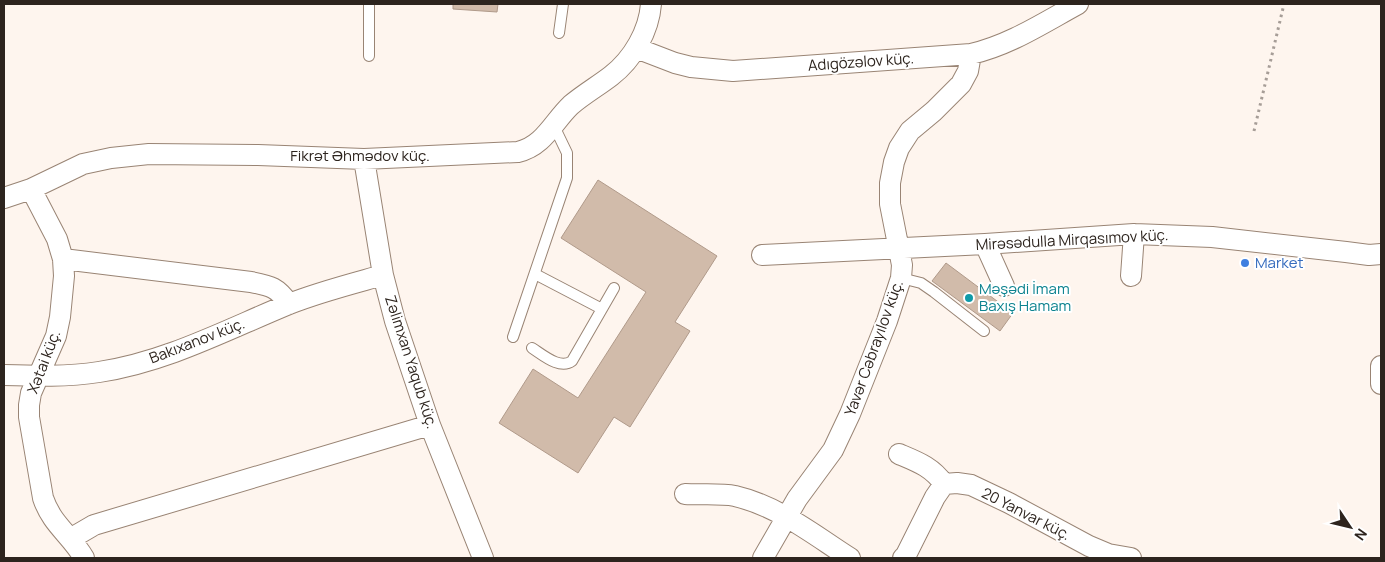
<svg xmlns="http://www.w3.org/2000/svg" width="1385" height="562" font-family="Manrope,sans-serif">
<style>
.building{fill:#d1bbaa;stroke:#b09a8a}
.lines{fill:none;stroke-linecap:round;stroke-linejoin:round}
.service-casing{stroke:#998474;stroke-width:12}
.minor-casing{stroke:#998474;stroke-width:22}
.path{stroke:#a69d97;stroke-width:3;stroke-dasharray:2.5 4;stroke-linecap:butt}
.service{stroke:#fff;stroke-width:10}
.minor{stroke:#fff;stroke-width:20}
.shop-dot{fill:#3f7fe0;stroke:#fff;stroke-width:2}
.culture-dot{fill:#0f9aa8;stroke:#fff;stroke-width:2}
.labels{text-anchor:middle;stroke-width:4;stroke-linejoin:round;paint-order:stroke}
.street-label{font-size:15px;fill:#2d241e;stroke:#fff}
.shop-label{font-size:15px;fill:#366cbe;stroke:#fff;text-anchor:start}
.culture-label{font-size:15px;fill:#0d838f;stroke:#fff;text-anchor:start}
</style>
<rect width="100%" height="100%" fill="#fef5ee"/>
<!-- building -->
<path class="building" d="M453,4H498L497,12L453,9Z
M598,180L717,256L675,322L690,331L630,427L614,417L578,473L499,423L533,369L578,398L646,292L561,238Z
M946,263L1013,313L1000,331L932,281Z"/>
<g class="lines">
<defs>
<path id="service" d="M559,33L563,4
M369,56V4
M535,274L602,309
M901,278L921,283L934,292L984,331
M513,337L567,178V153L554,126
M532,348C543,355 560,370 572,361L614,288"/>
<path id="minor" d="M636,48L675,63L691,67L733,71L971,54C1010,45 1043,23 1078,4
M364,159L383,275L395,321L430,425L483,558
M31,189L57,239L63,259L64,276L60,317L56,336L31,393L29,405V417L43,498C52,525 71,535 84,558
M4,198L31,189L83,164L111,158L149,154L258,155L364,159L518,152C544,146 553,122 571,105C584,94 598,86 611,76C633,59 649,31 651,4
M985,244L1004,286
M762,255L985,244L1134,234L1212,237L1346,252L1369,255L1381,254
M63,259L251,282C271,286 277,287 289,304
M1131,276L1134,234
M1381,366V384
M4,375C35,376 67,377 99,372C166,362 226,330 289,304C319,292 351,284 383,275
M899,454C918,462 932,467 944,484
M685,494C701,495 720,493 735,496C778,506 814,535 850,558
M70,539L94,525L430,425
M763,558L797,499L833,450L850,414L887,321L901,278L902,265L890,204V183L894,162L899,148L910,131L934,111L961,84L968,71L971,54
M903,558L906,555L935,497L944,484L957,483L971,485L1009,503L1089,546L1108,554L1131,558"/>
</defs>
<!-- service casing -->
<use href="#service" class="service-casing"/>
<!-- minor casing -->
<use href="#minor" class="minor-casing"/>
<!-- path -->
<path class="path" d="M1254,131L1284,4"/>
<!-- service -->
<use href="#service" class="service"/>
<!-- minor -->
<use href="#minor" class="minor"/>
</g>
<!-- markers -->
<circle class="shop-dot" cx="1245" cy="263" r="5"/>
<circle class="culture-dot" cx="969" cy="298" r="5"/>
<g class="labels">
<!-- street labels -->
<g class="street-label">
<text transform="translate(861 62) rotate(-4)" y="5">Adıgözəlov küç.</text>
<text x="360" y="161">Fikrət Əhmədov küç.</text>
<text transform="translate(1072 240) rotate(-3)" y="5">Mirəsədulla Mirqasımov küç.</text>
<text transform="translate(197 341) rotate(-21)" y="5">Bakıxanov küç.</text>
<text transform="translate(874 348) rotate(-70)" y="5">Yavər Cəbrayılov küç.</text>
<text transform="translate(44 362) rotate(-69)" y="5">Xətai küç.</text>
<text transform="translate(411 362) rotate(72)" y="5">Zəlimxan Yaqub küç.</text>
<text transform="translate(1026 514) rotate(27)" y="5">20 Yanvar küç.</text>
</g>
<!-- shop labels -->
<g class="shop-label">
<text x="1255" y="268">Market</text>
</g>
<!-- culture labels -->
<g class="culture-label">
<text x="979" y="294">Məşədi İmam<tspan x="979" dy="17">Baxış Hamam</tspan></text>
</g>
</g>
<!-- border -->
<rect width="1385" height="562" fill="none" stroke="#2d241e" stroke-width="10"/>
<!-- north arrow -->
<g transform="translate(1350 527) rotate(125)" stroke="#ffffff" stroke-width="4" paint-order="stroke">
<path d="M0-4L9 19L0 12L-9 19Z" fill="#2d241e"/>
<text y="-8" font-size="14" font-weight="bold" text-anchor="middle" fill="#2d241e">N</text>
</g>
</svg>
